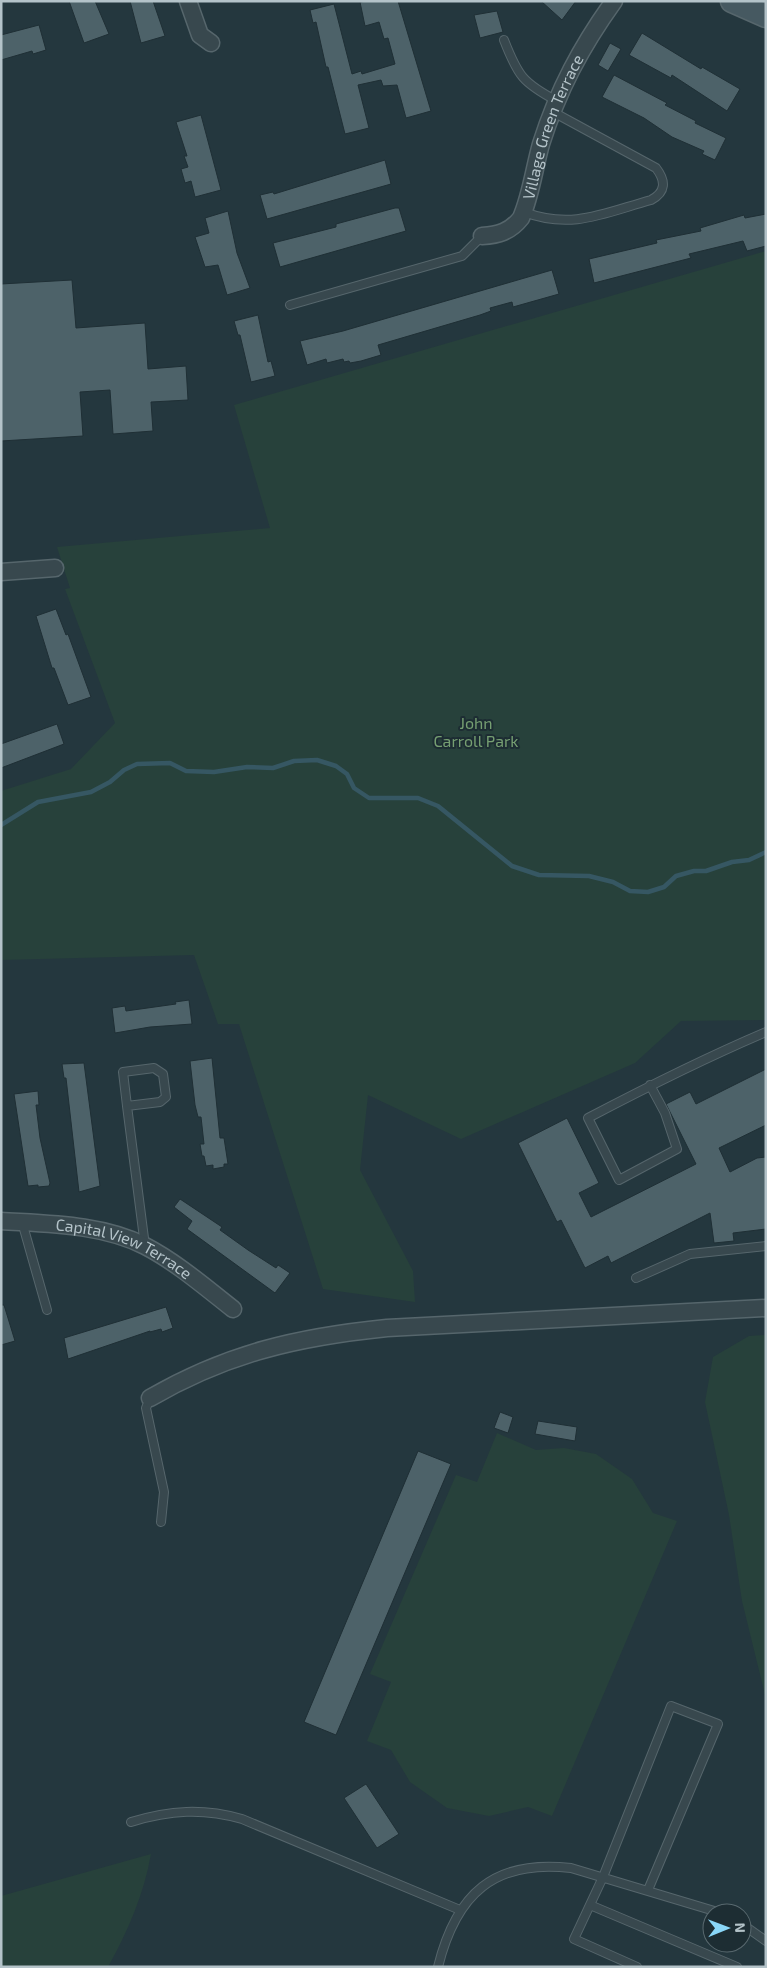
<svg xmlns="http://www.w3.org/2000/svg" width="767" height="1968" font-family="'Exo 2',sans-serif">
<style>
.green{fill:#27413b}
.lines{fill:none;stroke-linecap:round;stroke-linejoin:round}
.stream{stroke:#365763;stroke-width:4.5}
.building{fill:#4d6269;stroke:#1f2f35}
.lane-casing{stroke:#56666c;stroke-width:10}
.street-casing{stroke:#56666c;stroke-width:19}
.secondary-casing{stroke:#56666c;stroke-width:25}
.lane{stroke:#38484e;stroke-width:8}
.street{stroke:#38484e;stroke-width:16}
.secondary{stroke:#465961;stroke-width:22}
.labels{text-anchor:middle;stroke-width:4;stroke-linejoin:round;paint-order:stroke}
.street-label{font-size:16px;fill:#b4c3c9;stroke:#1d2d33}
.park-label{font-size:16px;fill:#769f72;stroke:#1d2d33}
</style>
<rect width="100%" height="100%" fill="#24373e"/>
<!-- green -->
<path class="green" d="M766,251V1020L681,1021L635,1063L461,1139L368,1095L360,1170L413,1271L415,1302L323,1289L239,1024H218L194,955L1,960V791L71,769L115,723L65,589L70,588L57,547L270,528L234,405Z
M766,1335V1699L742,1601L729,1515L705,1402L713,1357L749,1336Z
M497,1433L536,1450L564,1448L596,1454L632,1479L653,1513L677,1521L552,1816L528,1807L489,1816L447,1808L410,1782L391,1750L367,1741L391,1682L370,1674L456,1475L477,1482Z
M151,1854C144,1894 128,1931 108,1967H1V1896Z"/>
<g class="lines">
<!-- stream -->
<path class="stream" d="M1,825L38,802L91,792L110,782L124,770L137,764L170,763L186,771L214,772L247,767L273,768L294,761L317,760L336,766L347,774L354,788L369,798H418L438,806L512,866L539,875L589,876L613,882L630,891L648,892L664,887L676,876L694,871H706L732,862L749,860L766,852"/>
</g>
<!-- building -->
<path class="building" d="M69,1H95L109,34L84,43Z
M130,1H153L165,36L141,43Z
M366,1H398L431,111L406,118L397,85L383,86L381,80L358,85L369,128L345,134L328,67H326L316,22L313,23L310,10L334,4L352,74L361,71L362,74L395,64L388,38L384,39L379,22L365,26L360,2Z
M541,1H576L562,20Z
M497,11L503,32L480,38L474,15Z
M39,25L46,50L33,54L32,51L1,60V35Z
M642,33L701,69L702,67L740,89L727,111L672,75L671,78L629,55Z
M610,43L621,49L608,71L598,65Z
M614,75L667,103L665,105L696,121L695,123L726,138L715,160L702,154L704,151L672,137L644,118L602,97Z
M201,115L221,190L195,197L191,181L185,183L181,169L188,167L184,156H187L176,122Z
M385,160L391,184L267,219L260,195L273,192L274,194Z
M395,208H399L406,231L280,267L273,243L336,227V224Z
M228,211L237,253L250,288L227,295L218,265L205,267L195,237L209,233L205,218Z
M766,214V246L747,251L743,241L689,254L691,258L594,283L589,259L657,243L656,240L701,231L700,228L744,215L745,218Z
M552,270L559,294L513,307L512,302L490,308L491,311L480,315L378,345L381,355L361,361L350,363L349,361L344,362L343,359L327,363L326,359L307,365L300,341L343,331Z
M72,280L76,328L145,323L148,369L186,366L188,400L151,402L153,431L113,434L110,390L80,392L83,436L1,441V284Z
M258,315L268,362L271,361L275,376L251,382L240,335H238L234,321Z
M56,609L66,635L68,634L91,697L68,705L54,668H52L36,616Z
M57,724L64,744L1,768V744Z
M189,1000L192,1024L150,1027L115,1033L112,1008L125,1006L126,1011L176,1004L175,1002Z
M212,1058L220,1138H224L228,1164H224V1167L213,1169V1165L206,1166L204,1156H202L200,1144H204L201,1117H198L195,1105L190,1061Z
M84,1063L100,1186L79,1192L66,1078H64L62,1064Z
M766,1069V1125L719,1148L730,1172L757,1158L766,1157V1229L733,1233L734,1241L714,1243L710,1213L611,1263L608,1256L585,1268L561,1220L557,1222L518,1143L567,1118L599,1183L579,1193L591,1217L696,1164L666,1104L690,1092L696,1104Z
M38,1091L39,1105H36L40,1138L50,1183L49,1186L38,1187V1185L28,1186L14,1094Z
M180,1199L222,1227L220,1230L248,1250L276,1268L278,1265L290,1273L275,1293L187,1229L192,1221L174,1207Z
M1,1305H4L15,1341L1,1345Z
M166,1307L173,1328L162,1332L161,1329L150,1332V1331L68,1359L64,1338Z
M500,1412L513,1417L508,1433L494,1428Z
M538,1421L577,1427L575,1441L535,1434Z
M418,1451L451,1464L336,1735L304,1722Z
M366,1784L399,1834L377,1848L344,1798Z"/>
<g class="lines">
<defs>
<path id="lane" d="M504,40C518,76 523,83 557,101
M524,212C572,230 604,213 651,200C666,192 666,181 656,168L553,112
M290,305L462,256L482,236
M154,1068L163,1074L166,1097L160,1102L127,1106L123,1072Z
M650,1085L665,1113L677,1149L619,1180L588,1118C647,1087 705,1058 766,1032
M127,1106L145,1246
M22,1222L47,1310
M636,1278L690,1254L766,1246
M150,1398L146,1408L164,1492L161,1522
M131,1822C170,1810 203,1808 242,1819L460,1910
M590,1905L737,1967
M742,1924L766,1941
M438,1967C456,1894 494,1859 571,1868L721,1913
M637,1967L574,1939L603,1877L671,1706L718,1724L648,1890"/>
<g id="street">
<path d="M188,1L200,35L211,43"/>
<path id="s1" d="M482,236C498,235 510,232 521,218C531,195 534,169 541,144C558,90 581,47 614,1"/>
<path d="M1,572L55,568"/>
<path id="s2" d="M1,1221C48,1224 102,1224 145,1246C176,1262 205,1287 233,1309"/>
<path d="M150,1398C228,1353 298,1337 387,1328L766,1308"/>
</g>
<path id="secondary" d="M732,1L766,16"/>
</defs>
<!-- lane casing -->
<use href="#lane" class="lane-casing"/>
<!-- street casing -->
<use href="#street" class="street-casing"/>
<!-- secondary casing -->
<use href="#secondary" class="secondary-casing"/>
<!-- lane -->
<use href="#lane" class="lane"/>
<!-- street -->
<use href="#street" class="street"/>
<!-- secondary -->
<use href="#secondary" class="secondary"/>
</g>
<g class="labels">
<!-- street labels -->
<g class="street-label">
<text dy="6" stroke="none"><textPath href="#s1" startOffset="141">Village Green Terrace</textPath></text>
<text dy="6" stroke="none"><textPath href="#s2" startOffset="128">Capital View Terrace</textPath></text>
</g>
<!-- park labels -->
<g class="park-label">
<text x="476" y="729">John<tspan x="476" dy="18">Carroll Park</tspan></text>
</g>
</g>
<!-- border -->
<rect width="767" height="1968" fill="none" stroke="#b4c3c9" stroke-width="5"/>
<!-- north arrow -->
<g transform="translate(727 1928) rotate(89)"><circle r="24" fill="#1d2d33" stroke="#59696f"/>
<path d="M0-4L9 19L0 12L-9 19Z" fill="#8ad7f8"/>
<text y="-8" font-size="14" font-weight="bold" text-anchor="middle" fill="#b4c3c9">N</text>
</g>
</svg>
